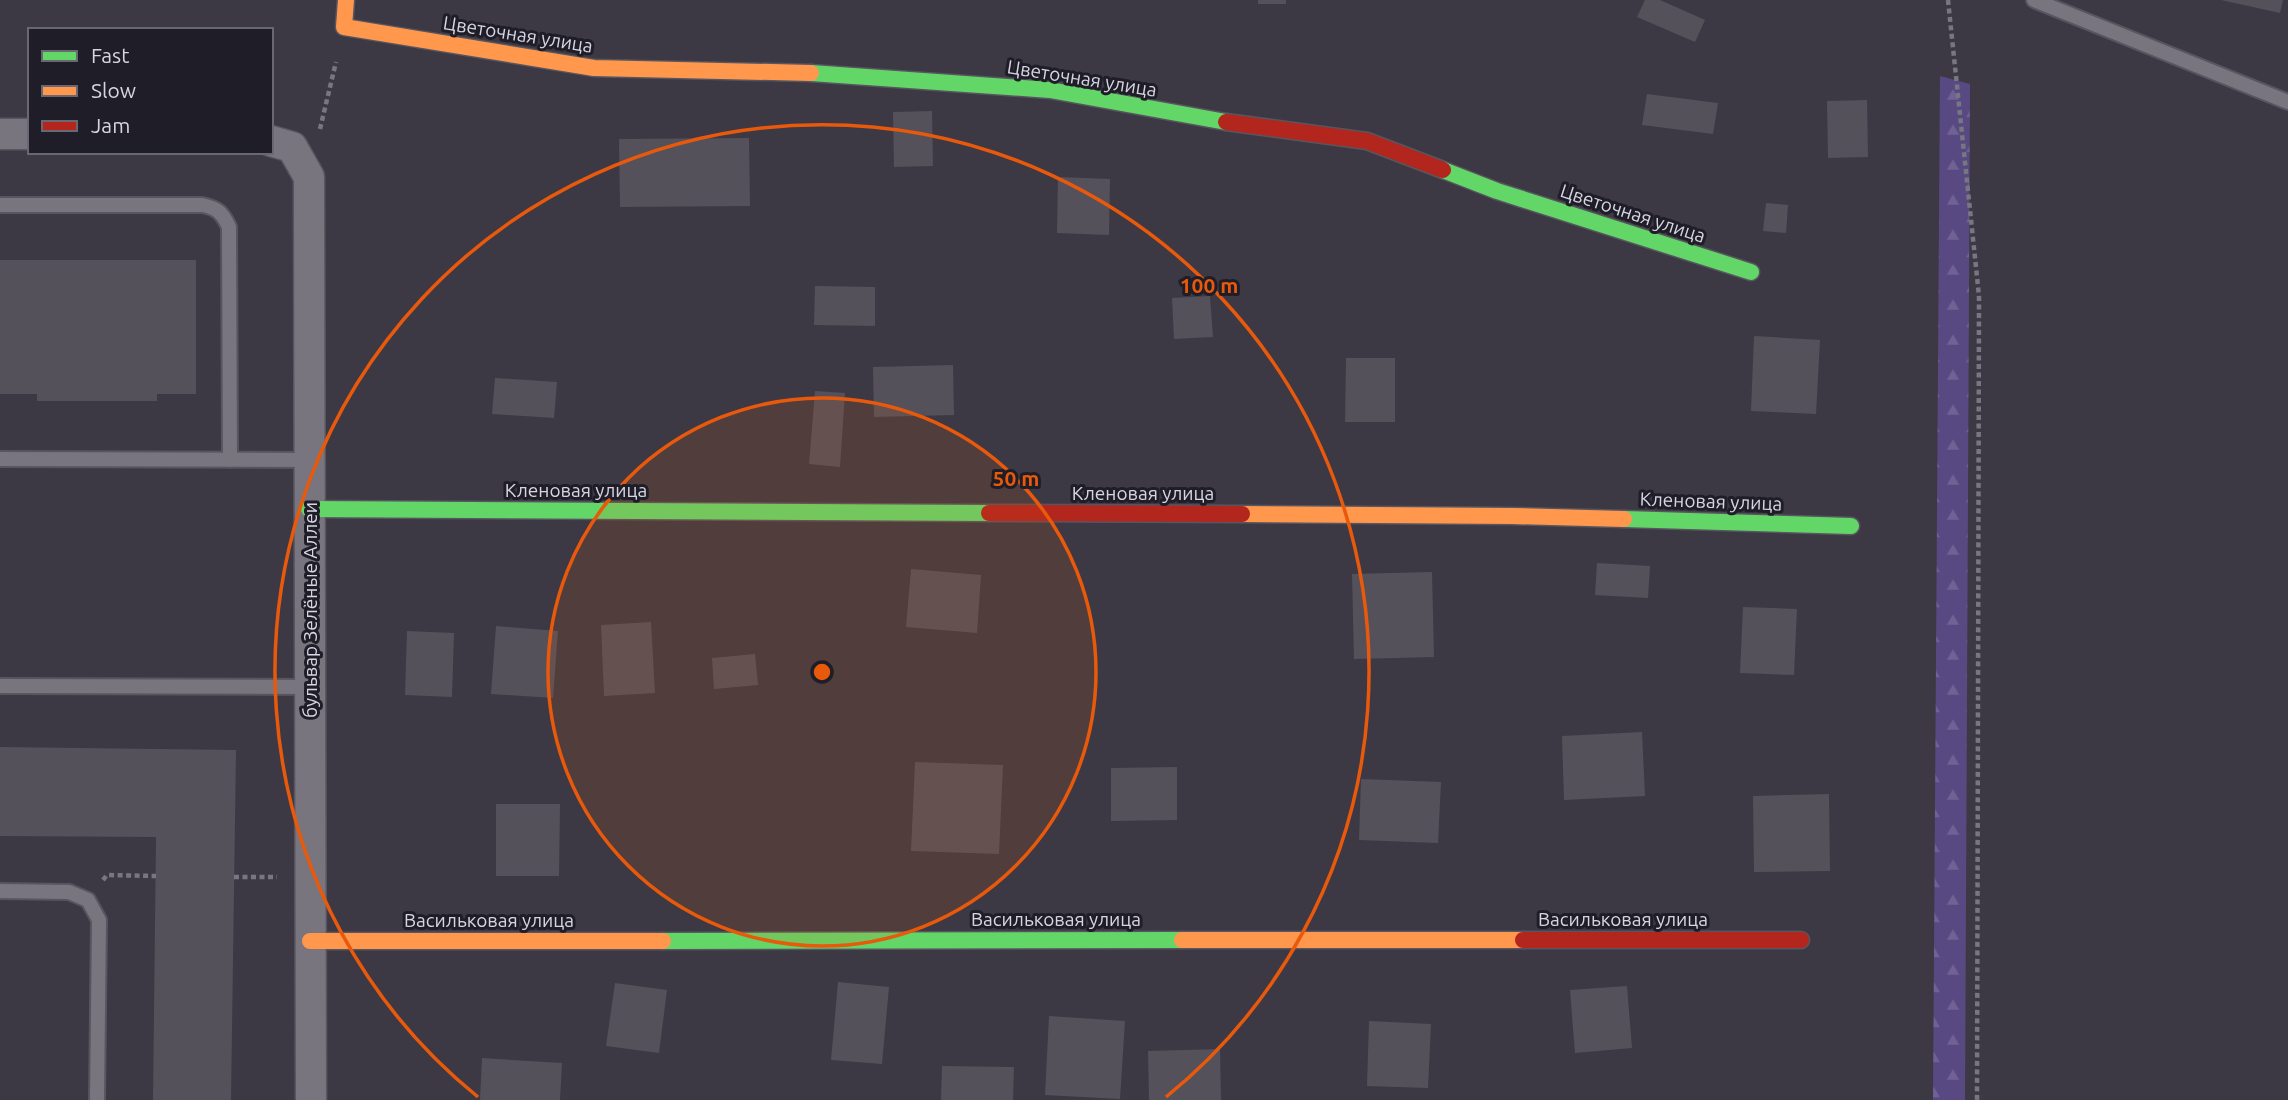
<svg xmlns="http://www.w3.org/2000/svg" width="2288" height="1100" font-family="Ubuntu,sans-serif">
<style>
.forest{fill:url(#forest-firs)}
.building{fill:#54515b}
.lines{fill:none;stroke-linecap:round;stroke-linejoin:round}
.lane-casing{stroke:#57555f;stroke-width:18}
.street-casing{stroke:#57555f;stroke-width:33}
.fast-casing{stroke:#57555f;stroke-width:19}
.slow-casing{stroke:#57555f;stroke-width:19}
.jam-casing{stroke:#57555f;stroke-width:19}
.path{stroke:#787680;stroke-width:4.5;stroke-dasharray:5 3.5;stroke-linecap:butt}
.lane{stroke:#78757f;stroke-width:14}
.street{stroke:#78757f;stroke-width:30}
.fast{stroke:#63d668;stroke-width:16}
.slow{stroke:#ff974d;stroke-width:16}
.jam{stroke:#b3261e;stroke-width:16}
.ring{fill:none;stroke:#e8590c;stroke-width:3.5}
.labels{text-anchor:middle;stroke-width:6;stroke-linejoin:round;paint-order:stroke}
.street-label{font-size:19px;fill:#d7d5e3;stroke:#1f1d27}
.centre{fill:#e8590c;stroke:#1f1d27;stroke-width:3.5}
.ring-label{font-size:21px;text-anchor:middle;font-weight:bold;fill:#e8590c;stroke:#1f1d27;stroke-width:6;stroke-linejoin:round;paint-order:stroke}
</style>
<defs>
<pattern id="forest-firs" width="22" height="20" patternUnits="userSpaceOnUse" patternTransform="scale(1.75)"><rect width="22" height="20" fill="#594982"/><path d="M5 1l3.5 6h-7zM16 11l3.5 6h-7z" fill="#706294"/></pattern>
</defs>
<rect width="100%" height="100%" fill="#3c3944"/>
<!-- forest -->
<path class="forest" d="M1940,76L1970,84L1965,1100H1933Z"/>
<!-- building -->
<path class="building" d="M1258,0H1286V4H1258Z
M1645,0H1660L1705,20L1695,42L1637,17Z
M2221,0H2283L2280,13Z
M1647,94L1718,103L1713,134L1642,125Z
M1867,100L1868,157L1828,158L1827,101Z
M932,111L933,166L894,167L893,112Z
M749,138L750,206L620,207L619,139Z
M1058,177L1110,179L1109,235L1057,233Z
M1766,203L1788,205L1786,233L1763,231Z
M0,260H196V394H157V401H37V394H0Z
M815,286L875,287V326L814,325Z
M1210,296L1213,337L1174,339L1172,298Z
M1754,336L1820,340L1816,414L1751,411Z
M1346,358H1395V422H1345Z
M953,365L954,415L874,417L873,367Z
M495,378L557,382L554,418L492,414Z
M815,391L845,393L840,467L809,464Z
M1597,563L1650,566L1648,598L1595,595Z
M911,569L981,575L977,633L906,627Z
M1432,572L1434,657L1354,659L1352,574Z
M1743,607L1797,609L1794,675L1740,673Z
M651,622L655,693L604,696L601,625Z
M496,626L558,631L553,698L491,694Z
M407,631L454,633L452,697L405,695Z
M755,654L758,685L714,689L712,658Z
M1642,732L1645,796L1564,800L1562,736Z
M0,747L236,750L231,1100H153L156,837L0,836Z
M915,762L1003,765L999,854L911,851Z
M1177,767V820L1111,821V768Z
M1361,779L1441,782L1438,843L1359,840Z
M1829,794L1830,871L1754,872L1753,796Z
M496,804H560L559,876H496Z
M838,982L889,987L882,1064L831,1060Z
M615,983L667,990L659,1053L606,1046Z
M1627,986L1632,1048L1575,1053L1570,990Z
M1049,1016L1125,1021L1120,1099L1045,1095Z
M1369,1021L1431,1024L1428,1088L1367,1086Z
M1220,1049L1221,1100H1149L1148,1051Z
M482,1058L562,1063L560,1100H480Z
M942,1066L1014,1067L1013,1100H941Z"/>
<g class="lines">
<defs>
<path id="lane" d="M2034,0L2288,102
M0,205H202C217,208 222,212 229,227L230,460
M0,459L309,460
M0,686L310,687
M0,891L69,892L88,900L99,920L97,1100"/>
<path id="street" d="M0,134H30
M271,141L292,147L309,177L311,1100"/>
<path id="fast" d="M811,73L1050,90L1226,122
M1443,170L1497,191L1751,272
M309,509L989,513
M1624,519L1851,526
M663,941L1182,940"/>
<path id="slow" d="M346,0L344,27L594,68L811,73
M1242,514L1512,516L1624,519
M1182,940H1523
M310,941H663"/>
<path id="jam" d="M1226,122L1367,141L1443,170
M989,513L1242,514
M1523,940H1801"/>
</defs>
<!-- lane casing -->
<use href="#lane" class="lane-casing"/>
<!-- street casing -->
<use href="#street" class="street-casing"/>
<!-- fast casing -->
<use href="#fast" class="fast-casing"/>
<!-- slow casing -->
<use href="#slow" class="slow-casing"/>
<!-- jam casing -->
<use href="#jam" class="jam-casing"/>
<!-- path -->
<path class="path" d="M1948,0L1979,296L1977,1100
M320,129L336,62
M234,877H277
M103,880L107,875L156,876"/>
<!-- lane -->
<use href="#lane" class="lane"/>
<!-- street -->
<use href="#street" class="street"/>
<!-- fast -->
<use href="#fast" class="fast"/>
<!-- slow -->
<use href="#slow" class="slow"/>
<!-- jam -->
<use href="#jam" class="jam"/>
</g>
<!-- distance rings -->
<circle cx="822" cy="672" r="274" fill="#e8590c" fill-opacity=".12"/>
<g class="ring">
<circle cx="822" cy="672" r="274"/>
<path d="M478 1097A547 547 0 1 1 1166 1097"/>
</g>
<g class="labels">
<!-- street labels -->
<g class="street-label">
<text transform="translate(518 34) rotate(9)" y="7">Цветочная улица</text>
<text transform="translate(1082 78) rotate(9)" y="7">Цветочная улица</text>
<text transform="translate(1633 213) rotate(18)" y="7">Цветочная улица</text>
<text x="576" y="497">Кленовая улица</text>
<text x="1143" y="500">Кленовая улица</text>
<text transform="translate(1711 501) rotate(2)" y="7">Кленовая улица</text>
<text transform="translate(310 610) rotate(-90)" y="7">бульвар Зелёные Аллеи</text>
<text x="1056" y="926">Васильковая улица</text>
<text x="1623" y="926">Васильковая улица</text>
<text x="489" y="927">Васильковая улица</text>
</g>
</g>
<circle cx="822" cy="672" r="10" class="centre"/>
<g class="ring-label">
<text x="1209" y="293">100 m</text>
<text x="1016" y="486">50 m</text>
</g>
<!-- legend -->
<rect x="28" y="28" width="245" height="126" fill="#1f1d27" stroke="#696772" stroke-width="2"/>
<rect x="42" y="51" width="35" height="10" fill="#63d668" stroke="#696772" stroke-width="2"/>
<text x="91" y="63" font-size="21" fill="#d7d5e3">Fast</text>
<rect x="42" y="86" width="35" height="10" fill="#ff974d" stroke="#696772" stroke-width="2"/>
<text x="91" y="98" font-size="21" fill="#d7d5e3">Slow</text>
<rect x="42" y="121" width="35" height="10" fill="#b3261e" stroke="#696772" stroke-width="2"/>
<text x="91" y="133" font-size="21" fill="#d7d5e3">Jam</text>
</svg>
